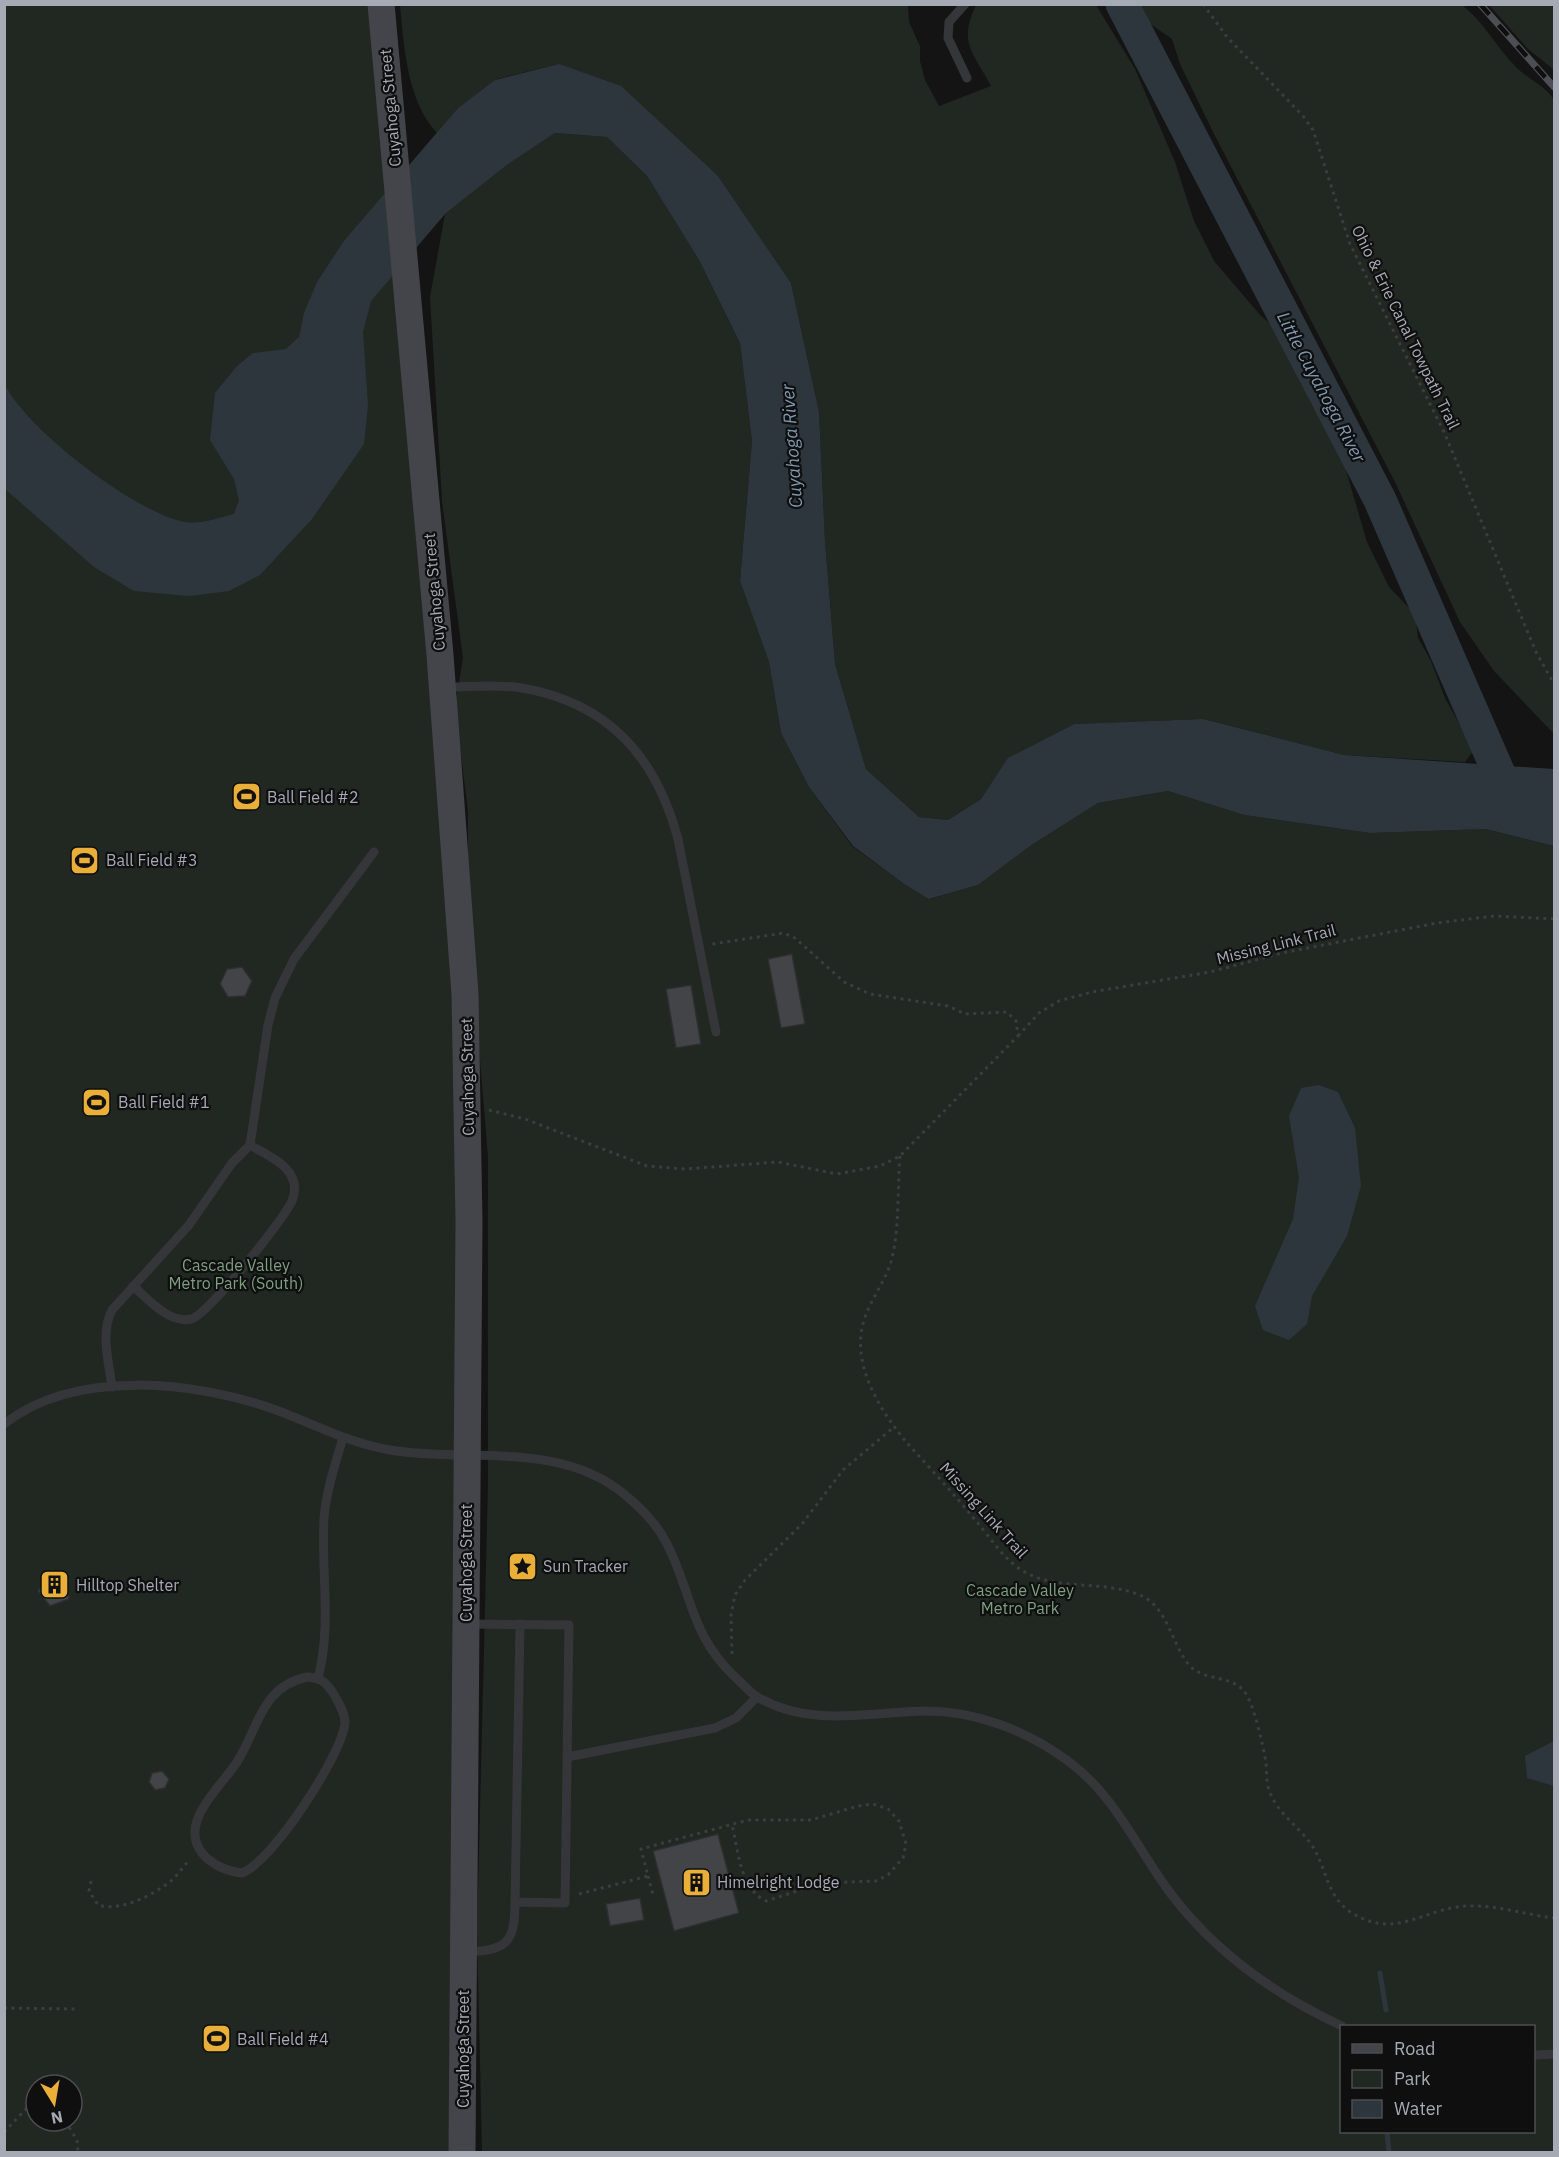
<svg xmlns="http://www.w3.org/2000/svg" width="1559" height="2157" font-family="'IBM Plex Sans',sans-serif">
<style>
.green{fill:#202821;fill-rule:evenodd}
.water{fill:#2e363d}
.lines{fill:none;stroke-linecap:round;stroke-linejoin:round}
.stream{stroke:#2e363d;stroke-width:5}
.river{stroke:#2e363d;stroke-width:33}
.building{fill:#434448;stroke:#2e2e31;stroke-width:1.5}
.path{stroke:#3b3d41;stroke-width:3;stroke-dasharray:3 4.5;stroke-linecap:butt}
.lane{stroke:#35363a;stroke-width:9}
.secondary{stroke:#43454a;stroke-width:27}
.rail-casing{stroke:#4c4e53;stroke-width:7}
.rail{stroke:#0f0f10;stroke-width:4.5;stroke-dasharray:14;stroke-linecap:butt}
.labels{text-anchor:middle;stroke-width:4.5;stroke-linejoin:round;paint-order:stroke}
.street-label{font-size:16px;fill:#a6aab5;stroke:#0f0f10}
.poi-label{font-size:16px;fill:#a6aab5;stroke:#0f0f10;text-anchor:start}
.park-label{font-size:16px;fill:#7e9f80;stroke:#0f0f10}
.water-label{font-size:18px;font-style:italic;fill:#7e98af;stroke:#0f0f10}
</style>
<rect width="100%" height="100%" fill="#141415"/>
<!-- green -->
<path class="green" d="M4,5H381L459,924L462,2152H5ZM36,2085H72V2121H36Z
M400,5H908L909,22L920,46V61L925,80L939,106L991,86C973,52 958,43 976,5H1096L1135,69L1175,162L1194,221L1214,261L1261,316L1278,330L1294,358L1311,404L1335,433L1367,542L1389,587L1415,614L1418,638L1431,661L1445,698L1474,750L1465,762L1344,755L1203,719L1074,724L1009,758L981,799L948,820L919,817L866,769L835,664L825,541L819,412L791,283L718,176L559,64L497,79L458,108L437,133C407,101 404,46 400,5Z
M1135,5H1462C1484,22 1496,47 1516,67C1529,80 1545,85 1554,100V734L1494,671L1460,622L1395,482L1215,136L1180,64L1172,39L1149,23Z
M1489,5H1554V70L1527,48Z
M555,133L607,137L647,176L699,260L740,343L752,441L740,581L769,662L781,733L809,787L852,846L904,884L930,899L978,885L1030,846L1098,803L1168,791L1244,815L1370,833L1486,829L1554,846V2152H482L477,1934L488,1486V1157L468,914V811L455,707L463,658L442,501L430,297L445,214L507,165ZM1342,2026H1534V2132H1342Z"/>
<!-- water -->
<path class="water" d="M559,64L621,86L718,176L791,283L819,412L825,541L835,664L866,769L919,817L948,820L981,799L1008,758L1074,724L1203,719L1344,755L1554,769V846L1486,829L1370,833L1244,815L1168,791L1098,803L1030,846L978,885L929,899L904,884L853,846L809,787L781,733L769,662L740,581L752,441L740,343L699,260L647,176L607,137L555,133L507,165L445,214L371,301L363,332L368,405L364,444L312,519L260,575L229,591L189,596L134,591L94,567L5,489L4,383C26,429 130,508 180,521C198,526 217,518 234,514L239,500L234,479L210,440L215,393L237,366L253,353L286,349L299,337L304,313L317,282L344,241L458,108L495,80Z
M1319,1085L1338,1092L1355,1128L1361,1186L1347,1236L1312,1296L1307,1324L1289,1340L1263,1330L1255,1306L1293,1219L1299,1178L1289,1116L1301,1088Z
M1554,1741V1786L1527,1778L1525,1756Z"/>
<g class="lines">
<!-- stream -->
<path class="stream" d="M1380,1973L1386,2010
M1387,2132L1389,2152"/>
<!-- river -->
<path class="river" d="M1122,4L1380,500L1501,778"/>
</g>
<!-- building -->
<path class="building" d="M792,954L805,1024L781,1028L768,959Z
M242,967L252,981L245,996L228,997L220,984L227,969Z
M691,985L701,1044L676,1048L666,989Z
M49,1574L68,1579L69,1599L50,1606L38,1591Z
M162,1771L169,1779L165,1788L155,1790L149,1782L152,1773Z
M718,1834L739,1913L674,1931L653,1851Z
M640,1898L644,1920L610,1926L606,1904Z"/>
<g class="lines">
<!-- path -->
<path class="path" d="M1203,4L1227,37L1303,116L1313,130L1350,244L1444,432L1536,652L1554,684
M1018,1036L1039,1013L1059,1001L1092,992L1210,972L1282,953L1437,923L1494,916L1554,919
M489,1110L525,1119L647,1166L685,1169L778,1162L837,1174L880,1166L900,1156L1018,1036L1016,1021L1007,1012L965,1014L948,1006L870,994L844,982L795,938L784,933L712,944
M900,1156C897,1191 900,1228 891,1262C885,1281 872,1298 865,1317C849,1362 879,1409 907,1443C930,1468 954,1494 976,1521C990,1537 1004,1560 1023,1571C1058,1592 1104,1579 1142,1596C1168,1608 1172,1646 1190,1666C1205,1681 1229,1675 1243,1690C1254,1702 1263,1746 1266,1763C1267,1772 1266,1782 1269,1790C1277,1813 1297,1825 1311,1844C1327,1867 1326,1897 1352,1913C1399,1942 1427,1904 1474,1906C1500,1906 1528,1915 1554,1918
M732,1654L731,1615L735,1595L745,1580L802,1524L843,1470L894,1427
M648,1876L653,1895
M91,1881L89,1891L98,1905C121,1912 153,1895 171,1881C178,1875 183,1866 190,1860
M579,1894L648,1876L641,1849L748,1820H811L858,1806L873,1804L888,1809L899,1821L906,1844L903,1858L888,1875L876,1881L822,1883L766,1901C740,1889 738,1850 732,1824
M4,2008L75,2009
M65,2121L77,2140L78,2152
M4,2132L26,2109L36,2102"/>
<!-- lane -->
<path class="lane" d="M965,4L949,22L948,38L967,78
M444,687C470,687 497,684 522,688C609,703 656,757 678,839L716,1032
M133,1286C148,1299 169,1324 191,1319C207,1316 284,1219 292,1201C294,1196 295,1189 294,1183C290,1164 265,1154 250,1145
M112,1387C109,1362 100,1333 112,1310L189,1225L232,1163L250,1145L268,1025L275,998L294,959L374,852
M4,1424C75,1368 196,1381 276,1410C314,1424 349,1443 390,1450C468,1463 558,1440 624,1494C640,1507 656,1523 666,1542C692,1592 690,1635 735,1677C743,1684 750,1693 759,1698C813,1728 869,1712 926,1711C976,1711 1028,1731 1068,1761C1116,1796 1137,1849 1171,1894C1216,1953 1275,1995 1342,2026
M470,1624L569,1625L565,1903L515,1902L520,1624
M307,1677C321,1678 326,1682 333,1693C338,1702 345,1712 345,1723C342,1755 272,1862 242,1873C226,1871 213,1866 202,1853C178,1822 221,1787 237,1762C259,1727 261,1687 307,1677Z
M318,1678C332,1625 321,1573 324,1519C326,1492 335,1464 343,1438
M567,1757L715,1728L736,1718L757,1697
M467,1952C507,1950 515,1943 515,1902
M1534,2055L1554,2054"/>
<!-- secondary -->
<path class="secondary" d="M381,4L440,655L465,994L469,1222L462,2152"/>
<defs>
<path id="rail" d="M1480,4L1554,87"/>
</defs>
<!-- rail casing -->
<use href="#rail" class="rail-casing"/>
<!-- rail -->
<use href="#rail" class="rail"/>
</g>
<!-- icons -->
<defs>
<symbol id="stadium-square" viewBox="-11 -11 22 22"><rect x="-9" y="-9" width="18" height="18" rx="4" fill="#e9af38" stroke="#0f0f10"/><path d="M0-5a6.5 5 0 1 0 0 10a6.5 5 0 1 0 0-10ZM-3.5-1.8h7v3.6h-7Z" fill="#111"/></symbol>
<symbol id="sight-square" viewBox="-11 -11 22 22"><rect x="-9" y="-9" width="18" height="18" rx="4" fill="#e9af38" stroke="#0f0f10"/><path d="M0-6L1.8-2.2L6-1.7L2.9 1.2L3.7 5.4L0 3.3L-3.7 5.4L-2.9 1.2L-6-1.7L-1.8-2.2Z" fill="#111"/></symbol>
<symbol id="building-square" viewBox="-11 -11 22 22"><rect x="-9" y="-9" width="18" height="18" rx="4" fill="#e9af38" stroke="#0f0f10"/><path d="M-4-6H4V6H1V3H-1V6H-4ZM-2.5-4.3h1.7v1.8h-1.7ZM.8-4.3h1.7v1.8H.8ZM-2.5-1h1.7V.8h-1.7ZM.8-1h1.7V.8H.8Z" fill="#111"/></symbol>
</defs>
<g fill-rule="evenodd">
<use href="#stadium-square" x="230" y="780" width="33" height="33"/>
<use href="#stadium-square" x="68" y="844" width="33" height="33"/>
<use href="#stadium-square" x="80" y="1086" width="33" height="33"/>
<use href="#sight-square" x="506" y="1550" width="33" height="33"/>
<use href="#building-square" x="38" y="1568" width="33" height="33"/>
<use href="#building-square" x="680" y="1866" width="33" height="33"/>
<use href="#stadium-square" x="200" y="2022" width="33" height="33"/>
</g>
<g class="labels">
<!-- street labels -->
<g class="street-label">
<text transform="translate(390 108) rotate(-95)" y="6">Cuyahoga Street</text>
<text transform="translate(1406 327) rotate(64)" y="6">Ohio &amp; Erie Canal Towpath Trail</text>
<text transform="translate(434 592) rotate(-95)" y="6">Cuyahoga Street</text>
<text transform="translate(1276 944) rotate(-14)" y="6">Missing Link Trail</text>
<text transform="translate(467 1077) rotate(-91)" y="6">Cuyahoga Street</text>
<text transform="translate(984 1510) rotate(48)" y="6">Missing Link Trail</text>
<text transform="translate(466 1563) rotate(-90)" y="6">Cuyahoga Street</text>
<text transform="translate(463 2049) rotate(-90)" y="6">Cuyahoga Street</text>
</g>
<!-- poi labels -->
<g class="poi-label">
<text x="267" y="803">Ball Field #2</text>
<text x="106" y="866">Ball Field #3</text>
<text x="118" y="1108">Ball Field #1</text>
<text x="543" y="1572">Sun Tracker</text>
<text x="76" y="1591">Hilltop Shelter</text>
<text x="717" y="1888">Himelright Lodge</text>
<text x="237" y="2045">Ball Field #4</text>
</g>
<!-- park labels -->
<g class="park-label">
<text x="236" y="1271">Cascade Valley<tspan x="236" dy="18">Metro Park (South)</tspan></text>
<text x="1020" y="1596">Cascade Valley<tspan x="1020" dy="18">Metro Park</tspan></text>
</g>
<!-- water labels -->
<g class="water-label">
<text transform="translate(1321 387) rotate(62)" y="6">Little Cuyahoga River</text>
<text transform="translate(792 446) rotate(-94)" y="6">Cuyahoga River</text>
</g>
</g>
<!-- border -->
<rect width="1559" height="2157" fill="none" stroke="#a6aab5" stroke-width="12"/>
<!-- legend -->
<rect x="1340" y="2025" width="195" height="108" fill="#0f0f10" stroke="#4b4d52" stroke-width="1.5"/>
<rect x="1352" y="2044" width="30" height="9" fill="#43454a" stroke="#4b4d52" stroke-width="1.5"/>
<text x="1394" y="2055" font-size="18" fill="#a6aab5">Road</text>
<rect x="1352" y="2070" width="30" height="18" fill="#202821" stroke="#4b4d52" stroke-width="1.5"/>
<text x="1394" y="2085" font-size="18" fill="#a6aab5">Park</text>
<rect x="1352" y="2100" width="30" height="18" fill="#2e363d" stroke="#4b4d52" stroke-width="1.5"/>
<text x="1394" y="2115" font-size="18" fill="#a6aab5">Water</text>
<!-- north arrow -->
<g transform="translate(54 2103) rotate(169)"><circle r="28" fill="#0f0f10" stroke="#4b4d52" stroke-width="1.5"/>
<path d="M0-4.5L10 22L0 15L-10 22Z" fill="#e9af38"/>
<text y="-9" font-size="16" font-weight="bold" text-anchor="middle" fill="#a6aab5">N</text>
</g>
</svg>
